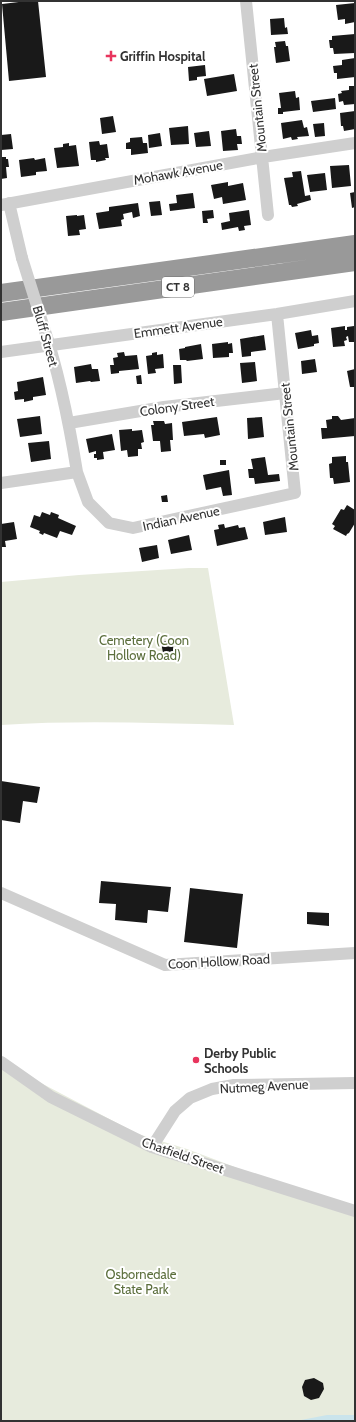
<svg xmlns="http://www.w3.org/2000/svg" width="356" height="1422" font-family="Cabin,sans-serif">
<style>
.green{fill:#e7ebdd}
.water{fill:#cae4ec}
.building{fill:#191919}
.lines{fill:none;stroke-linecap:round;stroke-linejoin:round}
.minor{stroke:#cfcfcf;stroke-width:12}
.highway{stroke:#999;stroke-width:18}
.minor-bridge{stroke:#cfcfcf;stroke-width:12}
.poi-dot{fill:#e8345d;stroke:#fff;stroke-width:1.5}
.labels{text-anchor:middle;stroke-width:4;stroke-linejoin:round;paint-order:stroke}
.shield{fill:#fff;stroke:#707070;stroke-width:1}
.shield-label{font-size:12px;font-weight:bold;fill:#323232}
.poi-label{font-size:13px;font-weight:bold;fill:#323232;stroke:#fff;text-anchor:start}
.street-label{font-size:13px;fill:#323232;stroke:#fff}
.park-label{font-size:13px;fill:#5c6f3d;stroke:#fff}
</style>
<rect width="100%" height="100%" fill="#fff"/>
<!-- green -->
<path class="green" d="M189,568H208L234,725C156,723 78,720 1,725V582L79,575Z
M1,1062L138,1134L187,1149L355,1212V1421H1Z"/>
<!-- water -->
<path class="water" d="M327,1415H355V1421H296Z"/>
<!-- building -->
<path class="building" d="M27,1H38L46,77L9,81L2,4Z
M355,3V22L345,24V19L338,20L336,5Z
M284,18L285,28L287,27L288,34L271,35L270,19Z
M355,34V53L334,54L333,48H330L329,40H332V36Z
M285,41L286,46H288L290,61L276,63L274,47H276L275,42Z
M355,58V77L337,79V73H334L333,66L342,65V60Z
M205,65L206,76L197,77V80L189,81L188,67Z
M234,74L237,91L207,96L204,79Z
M349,86H355V104L344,105L343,101L339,102L338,94L342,93L341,91L349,90Z
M295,91L296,98L299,97L300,110L283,112V114H278V108H281L279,93Z
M335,98L336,109L313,112L311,101Z
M355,111V129L344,131L343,126H341L340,113Z
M113,116L116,132L102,134L100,118Z
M302,120L304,128L307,127L309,136L297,137L298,139L292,140L291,137L283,139L281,123Z
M324,123L325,136L315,137L313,124Z
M188,126L189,144L171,145L169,128Z
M236,129L237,136H241L242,144H237L238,150L223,151L221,131Z
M209,131L211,146L196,147L194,133Z
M160,133L162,146L149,148L148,135Z
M11,134L13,149L1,150V135Z
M142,137L143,143H147L148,153L131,155V149H126V143L130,142V138Z
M99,141L100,145L107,144L109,158H105L106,160L96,162V160H91L89,142Z
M69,143V146L76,145L79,166L57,168L54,148L63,147V144Z
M1,157H6V159H8L9,167H6L7,178L1,179Z
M34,158L35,160L45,158L47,171L36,172V175L21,177L19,160Z
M349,165L351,186L332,188L330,166Z
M301,171L305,196L310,195L311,200L297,204L298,206L292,207L291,205H289L284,178L293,177L292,172Z
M325,173L327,190L310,192L307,175Z
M228,182V186L243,183L246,200L223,204L222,197L214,199L211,185Z
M355,192V207L352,208L350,193Z
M193,193L195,208L170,211L169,204L177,203L176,195Z
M160,201L162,215L151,216L149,202Z
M138,203L140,216L133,218L132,212L123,214L124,219L121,220L122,226L99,229L96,213L109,211V207Z
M213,210L214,218L207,219L208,223H203L202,211Z
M249,210L251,225L244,226L245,230L239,231L238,227L222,230L221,223L230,221L229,213Z
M77,215V216L84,215L86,229L79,230L80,235L68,236L66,216Z
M345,326V330H347V327L354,326L355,342H349L348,336L346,337L347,340L344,341L345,346L333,347L331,328Z
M311,330L312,336L318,335L319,343L314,344V346L298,349L295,333Z
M264,335L266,350L251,352V356L242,357L240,339Z
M228,342V344L232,343L233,353H229V357L213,358L212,344Z
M201,344L203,359L187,361L186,360H180L179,349L185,348V347Z
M124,352L125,356L137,355L139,369L119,371V373L111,374L110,365H114L113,358L118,357L117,353Z
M157,352V355L163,354L164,368L155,369L156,373L148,374L146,356L152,355V353Z
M315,359L317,372L302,374L301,361Z
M255,362L257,381L242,383L240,363Z
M91,364L92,369H98L100,381L91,382L90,381L76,383L74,367Z
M173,365H181L182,383L174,384Z
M355,369V387H350L347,371Z
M141,375L142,384H137L136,376Z
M43,377L46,395L33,397V400L24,402V399L15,400L14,392L18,391L17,382Z
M40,416L42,434L20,437L17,419Z
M332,416H338L341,420L355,418V436L322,439L321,428H327L326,420L332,419Z
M217,417L220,435L205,438L204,434L184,436L182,422Z
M262,417L264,437L248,439L247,418Z
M153,421H164L165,424L172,423L173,440H170L171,451L161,452L160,441H153L151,425H154Z
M132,429V431L142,430L144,442L141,443L142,449H138V456L128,457L127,450L121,451L119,430Z
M112,434L115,450L103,452L104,459L97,460V458H94V454H96V451L89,453L86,439Z
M49,441L51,459L31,462L28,443Z
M346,456V462H348L350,482L334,484L333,478H330L329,464L332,463V457Z
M265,457L268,475L279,474L280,481L255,484L254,478H249L248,469H253L251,459Z
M220,460H226V465H220Z
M229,470L232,495L223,496L221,487L206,490L203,475Z
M167,495L168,502H162L161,496Z
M347,505L355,510V523L349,533L347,534L346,536L333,529L335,526L332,524L341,509L344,510Z
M42,512L50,515L51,512L59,515L58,518L76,526L72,535L60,531L57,538L44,533L43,535L39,533L40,531L30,527L34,515L40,517Z
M285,517L287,532L265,535L263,522Z
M14,522L17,539L5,541L6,547H1V524Z
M224,524L225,528L238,525L239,528L245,527L248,539L217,546L214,530L219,529L218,525Z
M189,535L192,550L171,554L168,540Z
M157,545L159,558L142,562L139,548Z
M172,640L174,651L163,653L161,642Z
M1,781L40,787L37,803L23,801L20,823L1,820Z
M101,881L171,887L168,912L148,910L147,923L115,920L116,904L99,903Z
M190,888L243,894L237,948L184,942Z
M307,912L329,913V926L307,924Z
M314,1378L323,1383L324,1389L319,1398L311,1400L304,1396L302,1387L305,1380Z"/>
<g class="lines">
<!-- minor -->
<path class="minor" d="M246,1L268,215
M9,203L22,258
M1,205L263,157L355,143
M43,325C59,372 69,422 77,472
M1,352L277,314L355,301
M69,423L164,407L285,393
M1,483L77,472L88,502L109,523L133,528L295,493L277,314
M1,893L165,965L355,953
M1,1062L51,1097L152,1147L355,1211
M152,1147L175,1111L190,1098L212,1089L234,1085L355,1083"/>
<!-- highway -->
<path class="highway" d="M1,293L355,244
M1,312L355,262"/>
<!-- minor-bridge -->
<path class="minor-bridge" d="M22,258L43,325"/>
</g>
<!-- markers -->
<g class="poi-dot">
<path d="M109 50h4v4h4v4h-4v4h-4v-4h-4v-4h4z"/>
<circle cx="196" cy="1060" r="4"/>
</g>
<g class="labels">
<!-- shield labels -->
<rect class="shield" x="162" y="277" width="32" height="20" rx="3"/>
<g class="shield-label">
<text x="178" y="291">CT 8</text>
</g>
<!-- poi labels -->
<g class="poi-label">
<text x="120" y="61">Griffin Hospital</text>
<text x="204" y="1058">Derby Public<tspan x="204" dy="15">Schools</tspan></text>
</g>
<!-- street labels -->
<g class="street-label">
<text transform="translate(257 108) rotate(-96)" y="5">Mountain Street</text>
<text transform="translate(178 172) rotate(-10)" y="5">Mohawk Avenue</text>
<text transform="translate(178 327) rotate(-8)" y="5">Emmett Avenue</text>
<text transform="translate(46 336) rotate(74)" y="5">Bluff Street</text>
<text transform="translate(177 406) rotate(-8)" y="5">Colony Street</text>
<text transform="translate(289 427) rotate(-96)" y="5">Mountain Street</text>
<text transform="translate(181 518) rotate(-12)" y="5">Indian Avenue</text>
<text transform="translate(219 961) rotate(-3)" y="5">Coon Hollow Road</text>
<text transform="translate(264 1086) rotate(-3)" y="5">Nutmeg Avenue</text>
<text transform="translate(183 1155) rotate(19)" y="5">Chatfield Street</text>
</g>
<!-- park labels -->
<g class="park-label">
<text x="144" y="645">Cemetery (Coon<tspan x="144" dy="15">Hollow Road)</tspan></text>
<text x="141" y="1279">Osbornedale<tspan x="141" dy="15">State Park</tspan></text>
</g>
</g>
<!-- border -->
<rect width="356" height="1422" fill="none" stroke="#323232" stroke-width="4"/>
</svg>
